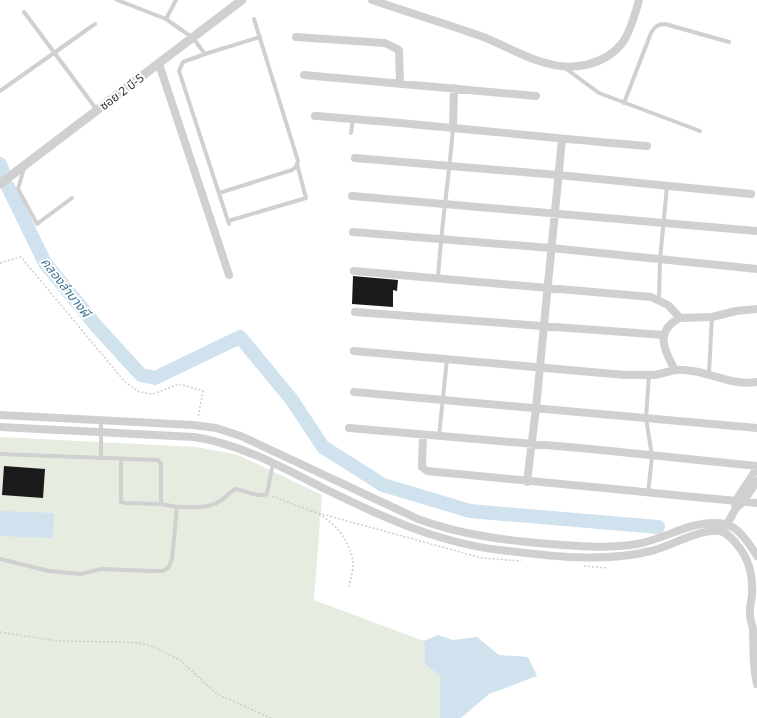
<svg xmlns="http://www.w3.org/2000/svg" width="757" height="718" font-family="'Noto Sans','Noto Sans Thai',sans-serif">
<style>
.green{fill:#e6ecdf}
.water{fill:#cfe2ee}
.lines{fill:none;stroke-linecap:round;stroke-linejoin:round}
.river{stroke:#cfe2ee;stroke-width:14}
.building{fill:#1a1a1a}
.path{stroke:#cdcdcd;stroke-width:1.5;stroke-dasharray:2 2;stroke-linecap:butt}
.service{stroke:#d0d0d0;stroke-width:4}
.minor{stroke:#d0d0d0;stroke-width:8}
.tertiary{stroke:#d0d0d0;stroke-width:9}
.labels{text-anchor:middle;stroke-width:4;stroke-linejoin:round;paint-order:stroke}
.street-label{font-size:12px;fill:#333;stroke:#fff}
.water-label{font-size:13px;font-style:italic;fill:#3f7597;stroke:#fff}
</style>
<rect width="100%" height="100%" fill="#fff"/>
<!-- green -->
<path class="green" d="M0,437L197,447L238,455L322,495L314,600L424,641L425,664L440,676V718H0Z"/>
<!-- water -->
<path class="water" d="M0,511L54,513L53,538L0,536Z
M438,635L453,640L477,637L499,655L528,657L537,676L489,694L461,718H440V676L425,664L424,641Z"/>
<g class="lines">
<!-- river -->
<path class="river" d="M0,164L4,174
M8,187L45,263L98,328L141,375L155,378L240,337L292,400L323,447L383,485L470,511L658,527"/>
</g>
<!-- building -->
<path class="building" d="M353,276L398,280L397,291L393,290V307L352,304Z
M4,466L45,469L43,498L2,495Z"/>
<g class="lines">
<!-- path -->
<path class="path" d="M0,263L21,257L124,381L139,392L153,394L179,384L203,391L198,418
M272,496L311,511
M311,511L482,558L521,561
M319,514C336,524 350,541 353,562C354,569 350,580 349,587
M584,566L608,568
M0,632L57,641L122,642L139,643L154,647L180,660L217,694L271,718"/>
<!-- service -->
<path class="service" d="M117,0L166,19
M176,0L166,19L193,38L205,54L260,37
M24,12L97,110
M205,54L183,62L179,71L229,224
M565,68L599,93L700,131
M0,91L95,24
M624,103L651,33C655,26 658,24 665,24L729,42
M351,133L353,119
M24,168L18,189L37,224L72,198
M219,193L292,170L296,167L298,161L254,19
M228,221L306,198L297,164
M438,278C441,228 449,178 453,128
M659,299L660,260L667,186
M709,373L712,317
M101,421V458
M439,436L447,359
M0,454L158,460L161,464V504
M648,494L652,456L646,418L649,375
M177,507C191,507 208,509 220,501C226,498 229,492 235,489C246,490 256,498 267,494L273,462
M0,559L49,571L81,574L101,569L151,571H163L168,568L172,559L177,507L161,504L125,503L121,502V459"/>
<!-- minor -->
<path class="minor" d="M372,0C407,12 443,23 478,35C501,43 522,57 546,63C571,71 605,66 623,42C631,30 635,14 639,0
M296,37L385,43L399,50L400,84
M159,64L229,275
M304,75L536,96
M315,116C426,124 536,137 647,146
M453,127L454,88
M355,158L558,175L751,194
M352,196L757,231
M353,232L551,248L757,269
M354,271L651,297L668,305L680,318L712,317L736,311L757,309
M355,312L664,335
M680,318C654,331 664,350 675,370C705,368 730,387 757,382
M354,351L625,375H655L675,370
M354,392L757,428
M0,415L193,425L216,428L241,436L418,519C461,535 504,540 549,544C579,546 608,549 637,544C667,539 694,518 725,524C739,527 750,545 757,556
M0,427L194,437C240,444 280,466 321,487C378,515 437,543 500,550C550,556 602,563 651,551C669,547 707,525 723,532C730,535 735,542 739,547C750,561 753,577 752,595C751,602 749,609 750,616C750,621 753,625 753,630C754,651 752,662 757,684
M349,428L591,449L757,466
M423,435L422,467L427,471L757,503
M527,482L536,408L562,139
M735,505V502L757,468
M725,528L736,508L743,502L757,481"/>
<!-- tertiary -->
<path class="tertiary" d="M0,184L242,0"/>
</g>
<g class="labels">
<!-- street labels -->
<g class="street-label">
<text transform="translate(122 92) rotate(-37)" y="4">ซอย 2 บี-5</text>
</g>
<!-- water labels -->
<g class="water-label">
<text transform="translate(66 287) rotate(52)" y="5">คลองลำบางผี</text>
</g>
</g>
</svg>
